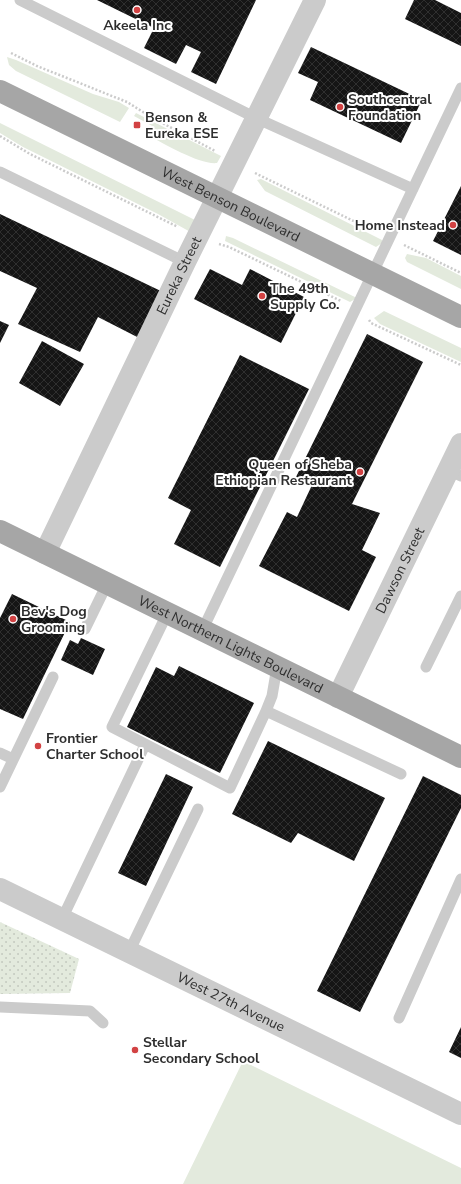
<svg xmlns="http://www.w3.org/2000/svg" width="461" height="1184" font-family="'Nunito Sans',sans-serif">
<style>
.grass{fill:#e3eadd}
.garden{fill:url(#garden-dots)}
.building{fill:url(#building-cross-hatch)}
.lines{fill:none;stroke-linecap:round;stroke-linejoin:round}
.path{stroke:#cbcbcb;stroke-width:2.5;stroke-dasharray:2 2;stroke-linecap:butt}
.service{stroke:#cbcbcb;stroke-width:11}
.minor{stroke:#cbcbcb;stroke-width:22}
.primary{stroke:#a6a6a6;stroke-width:22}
.poi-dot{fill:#d24243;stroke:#fff;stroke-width:1.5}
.labels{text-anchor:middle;stroke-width:4;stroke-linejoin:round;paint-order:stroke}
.poi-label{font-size:14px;font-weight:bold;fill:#2e2e2e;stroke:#fff;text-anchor:start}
.street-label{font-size:14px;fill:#2e2e2e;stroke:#fff}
</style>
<defs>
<pattern id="garden-dots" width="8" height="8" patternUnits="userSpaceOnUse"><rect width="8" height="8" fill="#e3eadd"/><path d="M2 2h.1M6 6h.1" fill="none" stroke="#c3c9be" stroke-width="1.8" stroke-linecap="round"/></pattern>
<pattern id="building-cross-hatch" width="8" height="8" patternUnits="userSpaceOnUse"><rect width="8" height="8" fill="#151515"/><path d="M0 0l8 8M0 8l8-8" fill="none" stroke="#2f2f2f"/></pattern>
</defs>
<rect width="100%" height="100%" fill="#fff"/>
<!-- grass -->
<path class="grass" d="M7,57L16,60L93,94L119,102L129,108L120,122L16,71L9,65Z
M136,113L221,156L217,163C200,165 165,144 149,136L154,127L134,116Z
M0,123L201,223L194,234L158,214L23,147L0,133Z
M261,179L382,240V243L376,247L265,191L257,180Z
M226,236L233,238L357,298L350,302L225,241Z
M407,254L426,258L461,276V289L407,262L405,258Z
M384,311L461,348V362L380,324L374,318Z
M243,1061L461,1168V1184H183Z"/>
<!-- garden -->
<path class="garden" d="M0,922L79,959L70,993L0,994Z"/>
<!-- building -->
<path class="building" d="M97,0H256L216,84L191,72L201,52L186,45L176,64L144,48L154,28Z
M414,0H435L461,13V46L405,19Z
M311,47L422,100L401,143L310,100L318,82L298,73Z
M461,186V255L433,241Z
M0,214L165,293L143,340L98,317L80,352L18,324L37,288L0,271Z
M210,269L242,285L250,269L304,297L281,343L194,299Z
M0,321L9,325L0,343Z
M367,334L423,362L352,504L380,513L362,550L376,557L349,611L259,566L287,512L297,517L312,485L296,477Z
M42,341L84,364L60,406L19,383Z
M240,355L309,389L220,567L174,544L191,510L168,498Z
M12,594L70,622L23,719L0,709V618Z
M81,638L105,649L93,675L61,660L70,640L78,644Z
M179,666L254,703L220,773L127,727L156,667L174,676Z
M268,741L385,798L354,861L298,833L291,843L232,814Z
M166,774L193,787L146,886L118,873Z
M423,776L461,795V808L360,1012L317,991Z
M461,1027V1058L449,1052Z"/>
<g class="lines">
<!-- path -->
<path class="path" d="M11,53L37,66L127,102L151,117L215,151
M0,136L30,154L178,227
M255,173L374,231
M219,244L229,247L341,301
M404,245L461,273
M369,320L371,323L461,365"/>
<!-- service -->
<path class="service" d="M20,0L256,118L413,189
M0,172L185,262
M448,470L461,476
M167,614L112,727L230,788L266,711
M85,629L107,584
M202,631L461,88
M277,667L272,696L266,711L401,774
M426,667L461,596
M0,753L13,759
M0,787L53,677
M62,919L145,745
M129,952L198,809
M0,1007L90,1011L103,1023
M399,1018L461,879"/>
<!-- minor -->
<g class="minor">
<path id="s1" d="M45,553L185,262L315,0"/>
<path id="s2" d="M338,697L461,444"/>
<path id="s3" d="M0,889L461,1114"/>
</g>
<!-- primary -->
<g class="primary">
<path id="s4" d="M0,91L461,317"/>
<path id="s5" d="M0,531L461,757"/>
</g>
</g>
<!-- markers -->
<g class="poi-dot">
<circle cx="137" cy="10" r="4"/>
<circle cx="340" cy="107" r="4"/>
<rect x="133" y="121" width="8" height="8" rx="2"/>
<circle cx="453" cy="225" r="4"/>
<circle cx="262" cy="296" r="4"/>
<circle cx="360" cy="472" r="4"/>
<circle cx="13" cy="619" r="4"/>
<circle cx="38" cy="746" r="4"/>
<circle cx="135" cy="1050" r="4"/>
</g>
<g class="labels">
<!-- poi labels -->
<g class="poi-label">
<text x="137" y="30" text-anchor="middle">Akeela Inc</text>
<text x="348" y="104">Southcentral<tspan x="348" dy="16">Foundation</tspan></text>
<text x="145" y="122">Benson &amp;<tspan x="145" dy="16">Eureka ESE</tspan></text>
<text x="445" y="230" text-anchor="end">Home Instead</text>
<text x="270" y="293">The 49th<tspan x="270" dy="16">Supply Co.</tspan></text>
<text x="352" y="469" text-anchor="end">Queen of Sheba<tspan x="352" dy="16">Ethiopian Restaurant</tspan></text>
<text x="21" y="616">Bev's Dog<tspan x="21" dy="16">Grooming</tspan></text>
<text x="46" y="743">Frontier<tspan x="46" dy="16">Charter School</tspan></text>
<text x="143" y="1047">Stellar<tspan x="143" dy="16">Secondary School</tspan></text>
</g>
<!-- street labels -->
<g class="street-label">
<text dy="5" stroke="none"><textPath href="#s4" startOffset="257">West Benson Boulevard</textPath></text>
<text dy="5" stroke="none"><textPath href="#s1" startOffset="308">Eureka Street</textPath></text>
<text dy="5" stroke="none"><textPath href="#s2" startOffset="141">Dawson Street</textPath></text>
<text dy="5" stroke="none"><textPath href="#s5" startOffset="257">West Northern Lights Boulevard</textPath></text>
<text dy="5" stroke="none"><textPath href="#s3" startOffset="257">West 27th Avenue</textPath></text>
</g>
</g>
</svg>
